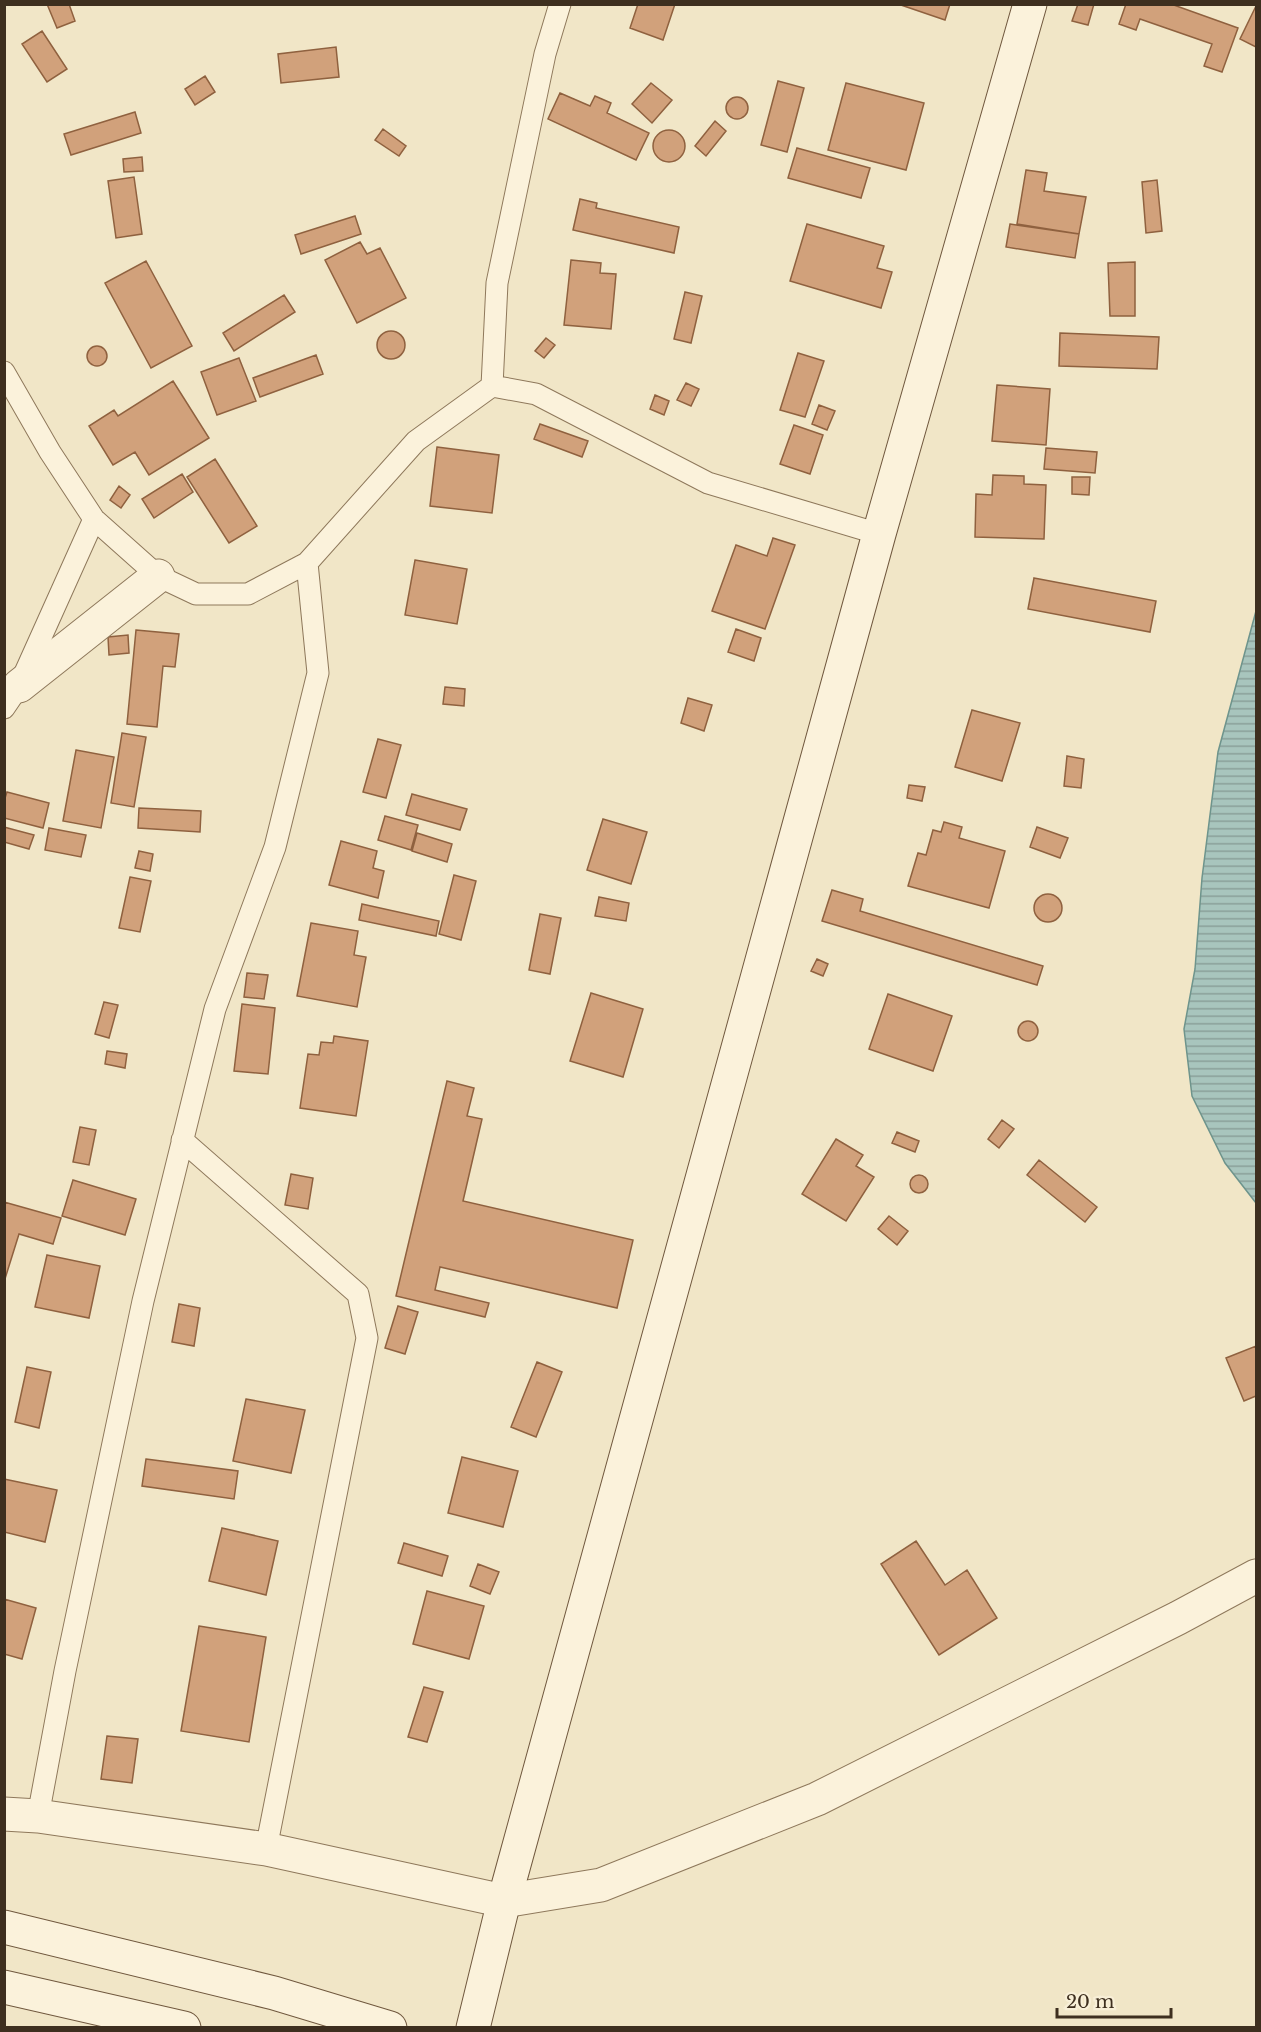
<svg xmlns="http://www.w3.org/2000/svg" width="1261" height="2032" font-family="'Libre Baskerville',serif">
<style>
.water{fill:url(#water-rules);stroke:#6e948c;stroke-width:1.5}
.building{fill:#d1a17b;stroke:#8f613f;stroke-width:1.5}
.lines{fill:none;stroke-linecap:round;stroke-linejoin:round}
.lane-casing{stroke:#8e785b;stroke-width:23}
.street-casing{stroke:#8e785b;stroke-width:35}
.secondary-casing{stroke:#70583e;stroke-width:35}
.lane{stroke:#fbf2db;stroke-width:21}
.street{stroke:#fbf2db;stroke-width:33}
.secondary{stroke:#fbf2db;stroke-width:33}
</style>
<defs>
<pattern id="water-rules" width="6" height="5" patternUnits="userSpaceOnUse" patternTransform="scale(1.5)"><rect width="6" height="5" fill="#a8c5bd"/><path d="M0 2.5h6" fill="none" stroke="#8aa099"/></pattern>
</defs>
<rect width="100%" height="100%" fill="#f1e6c7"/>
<!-- water -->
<path class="water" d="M1256,611V1203L1225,1163L1192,1096L1184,1029L1195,969L1202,878L1218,752Z"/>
<!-- building -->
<path class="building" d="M47,4H69L75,21L57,28Z
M638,4H675L663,40L630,28Z
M898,4H950L945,20Z
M1078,4H1094L1088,25L1072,21Z
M1126,4H1171L1238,28L1222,72L1204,66L1212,44L1140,19L1136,30L1119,24Z
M1256,6V47L1240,39Z
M42,31L67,69L47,82L22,44Z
M336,47L339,77L281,83L278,54Z
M205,76L215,92L195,105L185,89Z
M778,81L804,88L787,152L761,145Z
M651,83L672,100L652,123L632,104Z
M846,83L924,103L906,170L828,150Z
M560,93L590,106L595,96L611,103L607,113L649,133L636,160L548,119Z
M726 108a11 11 0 1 1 22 0a11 11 0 1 1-22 0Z
M135,112L141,133L71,155L64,134Z
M715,121L726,131L706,156L695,146Z
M383,129L406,146L399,156L375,140Z
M653 146a16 16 0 1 1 32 0a16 16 0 1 1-32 0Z
M797,148L870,168L861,198L788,178Z
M142,157L143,171L124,172L123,159Z
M1026,170L1047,173L1044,191L1086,197L1079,234L1017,224Z
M134,177L142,234L116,238L108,181Z
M1157,180L1162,231L1146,233L1142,182Z
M580,199L597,203L596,208L679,227L674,253L573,230Z
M355,216L361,234L301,254L295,235Z
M807,224L884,246L877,268L892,272L881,308L790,281Z
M1010,224L1079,234L1075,258L1006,247Z
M360,242L367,254L380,248L406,298L357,323L325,260Z
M571,260L601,263L600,273L616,274L611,329L564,325Z
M146,261L192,346L151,368L105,283Z
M1135,262V316H1110L1108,263Z
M685,292L702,296L691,343L674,339Z
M284,295L295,312L234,351L223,333Z
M377 345a14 14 0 1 1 28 0a14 14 0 1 1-28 0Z
M1060,333L1159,337L1157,369L1059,366Z
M546,338L555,345L544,358L535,351Z
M87 356a10 10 0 1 1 20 0a10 10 0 1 1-20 0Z
M798,353L824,361L805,417L780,410Z
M316,355L323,374L260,397L253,378Z
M239,358L256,401L217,415L201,372Z
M173,381L209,438L149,475L135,452L113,465L89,426L114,410L118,416Z
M686,383L699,389L691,406L677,400Z
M997,385L1050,389L1046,445L992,441Z
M655,395L669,401L664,415L650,409Z
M819,405L835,411L827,430L812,424Z
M540,424L588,441L582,457L534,439Z
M794,425L823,435L810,474L780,464Z
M437,447L499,455L492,513L430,506Z
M1046,448L1097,452L1095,473L1044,469Z
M215,459L257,526L229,543L187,477Z
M182,474L193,492L154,518L142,499Z
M993,475L1024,476V484L1046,485L1044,539L975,537L976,494L992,495Z
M1072,477H1090L1089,495L1072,494Z
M119,486L130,495L121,508L110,500Z
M773,538L795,545L765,629L712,611L736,545L767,556Z
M415,560L467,569L457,624L405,615Z
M1034,578L1156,601L1150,632L1028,609Z
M736,629L761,638L754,661L728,652Z
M136,630L179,634L175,667L163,666L157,727L127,724Z
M128,635L129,653L109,655L108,637Z
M445,687L465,689L464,706L443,704Z
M688,698L712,705L704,731L681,723Z
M972,710L1020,723L1002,781L955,767Z
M122,733L146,737L134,807L111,803Z
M378,739L401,745L386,798L363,792Z
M76,750L114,757L101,828L63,821Z
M1067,756L1084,759L1081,788L1064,786Z
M909,785L925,787L922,801L907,798Z
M7,792L49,803L43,828L4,818V801Z
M412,794L467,809L460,830L406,815Z
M139,808L201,811L200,832L138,828Z
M385,816L418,825L411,850L378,840Z
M603,819L647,832L631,884L587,870Z
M944,822L962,827L959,838L1005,851L989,908L908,886L918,853L926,855L933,830L941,832Z
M4,827L34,835L29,849L4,842Z
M1037,827L1068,838L1060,858L1030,847Z
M49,828L86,835L81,857L45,850Z
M417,833L452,844L447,862L412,851Z
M341,841L377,851L373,868L384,871L378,898L329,885Z
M139,851L153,854L150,871L135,868Z
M454,875L476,881L461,940L439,934Z
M130,877L151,881L140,932L119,928Z
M832,890L863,899L860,911L1043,966L1037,985L822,921Z
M1034 908a14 14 0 1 1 28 0a14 14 0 1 1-28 0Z
M599,897L629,903L626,921L595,916Z
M362,904L439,921L436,936L359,920Z
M540,914L561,918L550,974L529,970Z
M311,923L358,931L354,955L366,957L357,1007L297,996Z
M817,959L828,964L823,976L811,971Z
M247,973L268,975L264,999L244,997Z
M591,993L643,1009L623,1077L570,1061Z
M888,994L952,1016L933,1071L869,1049Z
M104,1002L118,1005L109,1038L95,1034Z
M242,1004L275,1008L268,1074L234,1071Z
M1018 1031a10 10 0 1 1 20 0a10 10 0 1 1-20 0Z
M334,1036L368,1041L356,1116L300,1108L308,1054L319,1055L321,1042L333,1043Z
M107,1051L127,1054L125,1068L105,1064Z
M447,1081L474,1088L467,1116L482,1119L463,1201L633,1240L617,1308L440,1267L435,1290L489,1303L485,1317L396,1296Z
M1002,1120L1014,1129L999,1148L988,1139Z
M80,1127L96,1130L89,1165L73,1162Z
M897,1132L919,1141L915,1152L892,1143Z
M836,1139L863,1155L856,1166L874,1177L846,1221L802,1194Z
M1039,1160L1097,1207L1085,1222L1027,1175Z
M291,1174L313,1178L308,1209L285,1205Z
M910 1184a9 9 0 1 1 18 0a9 9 0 1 1-18 0Z
M73,1180L136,1199L125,1235L62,1216Z
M4,1202L61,1218L53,1244L19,1234L4,1282Z
M889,1216L908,1231L897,1245L878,1229Z
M47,1255L100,1266L89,1318L35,1307Z
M179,1304L200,1308L194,1346L172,1342Z
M398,1306L418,1312L405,1354L385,1348Z
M1256,1346V1396L1244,1401L1226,1358Z
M537,1362L562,1372L536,1437L511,1427Z
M27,1367L51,1372L39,1428L15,1422Z
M246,1399L305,1410L291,1473L233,1461Z
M462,1457L518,1471L503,1527L448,1513Z
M146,1459L238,1471L234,1499L142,1486Z
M4,1479L57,1490L45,1542L4,1532Z
M222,1528L278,1541L266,1595L209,1581Z
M916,1541L945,1585L967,1570L997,1618L939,1655L881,1564Z
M404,1543L448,1556L442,1576L398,1563Z
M478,1564L499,1572L490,1594L470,1586Z
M427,1591L484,1606L469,1659L413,1644Z
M4,1599L36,1608L22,1659L4,1654Z
M199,1626L266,1637L249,1742L181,1731Z
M424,1687L443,1692L427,1742L408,1737Z
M107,1736L138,1739L132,1783L101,1779Z"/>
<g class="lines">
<defs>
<path id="lane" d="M4,372L50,452L94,519L158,576L196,594H248L307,563L416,441L492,386L536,394L708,483L879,534
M492,386L497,283L545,54L560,4
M4,708L19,686L94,519
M182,1140L358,1294L367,1338L266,1849
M38,1816L65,1671L143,1301L215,1009L275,847L318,673L307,563"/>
<path id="street" d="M19,686L158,576
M4,1814L38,1816L266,1849L504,1901L601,1885L817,1799L1178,1618L1256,1576"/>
<path id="secondary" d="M4,1927L274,1993L390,2028
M4,1987L184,2028
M473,2028L504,1901L879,534L1030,4"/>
</defs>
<!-- lane casing -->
<use href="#lane" class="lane-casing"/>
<!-- street casing -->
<use href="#street" class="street-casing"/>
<!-- secondary casing -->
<use href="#secondary" class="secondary-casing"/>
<!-- lane -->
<use href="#lane" class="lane"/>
<!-- street -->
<use href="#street" class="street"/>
<!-- secondary -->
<use href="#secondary" class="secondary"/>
</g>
<!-- border -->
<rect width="1261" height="2032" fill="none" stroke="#3e2f1f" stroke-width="12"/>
<!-- scale -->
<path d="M1057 2008v9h114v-9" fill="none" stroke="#3e2f1f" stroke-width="3"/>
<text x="1066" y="2008" font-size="18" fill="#3e2f1f" stroke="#f8efd7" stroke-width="4.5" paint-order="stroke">20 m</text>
</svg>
